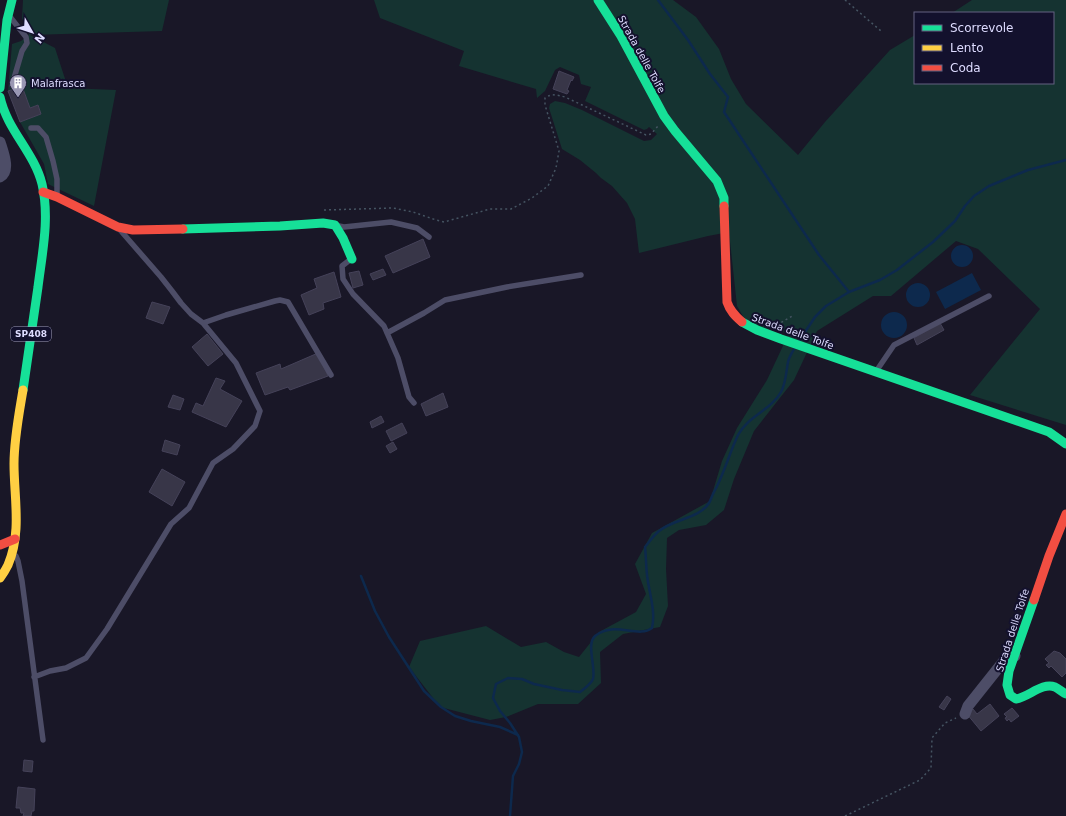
<svg xmlns="http://www.w3.org/2000/svg" width="1066" height="816" font-family="'DejaVu Sans',sans-serif">
<style>
.green{fill:#153331}
.water{fill:#0d294d}
.lines{fill:none;stroke-linecap:round;stroke-linejoin:round}
.stream{stroke:#0d294d;stroke-width:2.5}
.building{fill:#383648;stroke:#454259}
.path{stroke:#455462;stroke-width:1.5;stroke-dasharray:2 3;stroke-linecap:butt}
.lane{stroke:#4d4d67;stroke-width:5.5}
.street{stroke:#4d4d67;stroke-width:11}
.fast{stroke:#16e098;stroke-width:9}
.slow{stroke:#ffcf43;stroke-width:9}
.jam{stroke:#f24e42;stroke-width:9}
.labels{text-anchor:middle;stroke-width:4;stroke-linejoin:round;paint-order:stroke}
.shield{fill:#13112d;stroke:#a19fc0;stroke-width:1}
.shield-label{font-size:9px;font-weight:bold;fill:#dedcff}
.street-label{font-size:10px;fill:#dedcff;stroke:#13112d}
.poi-label{font-size:10px;fill:#dedcff;stroke:#13112d;text-anchor:start}
</style>
<rect width="100%" height="100%" fill="#191727"/>
<!-- green -->
<path class="green" d="M23,0H169L162,31L30,35L55,48L68,88L116,90L94,206L48,184L44,164L20,122L41,114L38,105L30,108L22,86L8,91L12,44L21,41L29,35L22,18Z
M374,0H673L696,17L719,49L731,79L746,104L798,155L825,122L890,50L915,35V83H1053V13H952L972,0H1066V425L970,395L1040,309L978,249L956,241L891,296H873L817,331L794,380L754,431L734,479L724,510L706,525L679,530L667,538L666,569L668,606L660,627L623,634L600,652L601,683L578,704H538L506,717L490,720L440,707L409,667L420,641L486,626L521,647L546,642L564,652L579,657L599,632L636,612L646,594L635,564L652,533L710,501L722,461L737,428L767,380L789,333L751,325L744,318L737,306L729,232L708,236L639,253L635,219L627,203L612,186L601,178L596,173L580,160L562,149L549,108L550,104L555,101L565,103L582,110L644,141L651,140L657,134L649,127L647,129L644,130L585,101L591,87L581,84L579,75L560,67L555,70L545,91L537,98L536,89L459,66L464,51L380,18Z"/>
<!-- water -->
<path class="water" d="M951 256a11 11 0 1 1 22 0a11 11 0 1 1-22 0Z
M972,273L981,290L945,309L936,292Z
M906 295a12 12 0 1 1 24 0a12 12 0 1 1-24 0Z
M881 325a13 13 0 1 1 26 0a13 13 0 1 1-26 0Z"/>
<g class="lines">
<!-- stream -->
<path class="stream" d="M658,0L688,40L710,74L728,97L724,112L819,255L849,292
M799,341L815,317L826,306L849,292L880,280L897,270L933,242L955,221L965,206L974,196L989,186L1028,170L1066,160
M361,576L375,611L389,637L424,691L441,707L455,716L471,721L500,727L518,735
M510,816L513,776L519,764L522,752L519,737L510,723L500,711L493,698L496,684L508,678L522,679L534,684L562,690L580,692C584,689 591,684 593,679C596,667 586,644 595,636C614,620 638,639 652,628C656,611 649,593 647,575C646,566 646,556 645,547C649,542 654,535 659,531C673,519 699,519 709,503C711,500 712,495 714,492C724,474 729,454 738,435C748,416 771,410 781,392C786,383 786,372 788,362C789,357 792,353 794,349"/>
</g>
<!-- building -->
<path class="building" d="M559,71L574,77L572,81L571,80L567,90L569,91L567,94L553,89Z
M22,86L30,108L38,105L41,114L20,122L8,91Z
M423,239L430,257L393,273L385,256Z
M383,269L386,275L373,280L370,274Z
M359,271L363,285L353,288L349,273Z
M334,272L341,297L323,303L324,309L309,315L301,295L317,288L314,279Z
M152,302L170,307L163,324L146,318Z
M940,323L944,330L917,345L914,338Z
M207,334L223,354L208,366L192,347Z
M318,353L328,376L290,390L288,387L265,395L256,373L280,364L281,369Z
M216,378L225,381L220,389L242,401L226,427L192,412L196,403L203,406Z
M443,393L448,407L426,416L421,404Z
M173,395L184,399L180,410L168,407Z
M381,416L384,422L372,428L370,422Z
M402,423L407,433L391,441L386,431Z
M165,440L180,445L177,455L162,451Z
M393,442L397,449L390,453L386,446Z
M162,469L185,482L172,506L149,492Z
M1054,651L1060,653L1066,659V673L1062,677L1051,666L1049,668L1046,665L1049,663L1045,659Z
M947,696L951,699L944,710L939,707Z
M990,704L999,716L981,731L967,714L973,709L977,714Z
M1012,708L1019,716L1011,722L1009,719L1007,721L1005,718L1007,717L1004,714Z
M24,760L33,761L32,772L23,771Z
M18,787L35,789L34,811H32L31,816H23L24,813H21L20,808H16Z"/>
<g class="lines">
<!-- path -->
<path class="path" d="M845,0L881,31
M324,210L393,208L413,212L436,220L444,222L490,209H511L532,198L548,186L556,168L559,151L545,105V98C552,93 557,95 565,97L646,135L651,134L658,126
M777,325L794,315
M845,816L920,780L931,768L932,738L945,723L956,718"/>
<!-- lane -->
<path class="lane" d="M11,18L26,37L27,43L22,51L12,85
M31,128H38L46,137L53,161L57,179V197
M339,226L344,227L391,222L417,228L429,237
M121,231L161,277L172,291L181,303L191,314L203,323L226,315L275,301L280,300L288,302L331,375
M351,259L342,266L343,279L353,294L384,326L398,358L409,397L414,403
M387,333L424,313L445,300L507,287L581,275
M877,370L894,345L989,296
M16,556L18,561L22,581L43,740
M34,677L50,671L66,668L86,658L107,629L171,524L189,508L213,463L233,449L255,426L260,411L236,363L203,323"/>
<!-- street -->
<path class="street" d="M0,142C3,152 11,171 0,177
M965,714L968,706L1007,657L1015,656"/>
<!-- fast -->
<path class="fast" d="M598,0L621,36L664,116L675,131L717,181L724,198V206
M0,88L7,20L12,0
M0,97C7,130 34,152 42,184C50,218 42,254 38,287C33,322 28,356 23,390
M183,229L280,226L323,223L335,225L343,238L352,259
M742,322L757,330L781,339L1049,432L1066,444
M1034,600L1009,671L1007,685L1010,695L1016,699C1029,697 1042,682 1055,687C1059,689 1062,692 1066,694"/>
<!-- slow -->
<path class="slow" d="M0,578C3,574 6,569 8,565C22,532 14,498 14,464C14,439 19,414 23,390"/>
<!-- jam -->
<path class="jam" d="M43,192L57,197L118,227L133,230L183,229
M724,206L727,302C730,311 735,316 742,322
M0,545L15,539
M1034,600L1049,556L1066,514"/>
</g>
<!-- icons -->
<defs>
<symbol id="building-pin" viewBox="-11 -11 22 30"><path d="M0 17L-7.5 6A9.5 9.5 0 1 1 7.5 6Z" fill="#9997b3" stroke="#13112d"/><path d="M-4-6H4V6H1V3H-1V6H-4ZM-2.5-4.3h1.7v1.8h-1.7ZM.8-4.3h1.7v1.8H.8ZM-2.5-1h1.7V.8h-1.7ZM.8-1h1.7V.8H.8Z" fill="#fff"/></symbol>
</defs>
<g fill-rule="evenodd">
<use href="#building-pin" x="8" y="73" width="20" height="27"/>
</g>
<g class="labels">
<!-- shield labels -->
<rect class="shield" x="11" y="327" width="40" height="14" rx="3"/>
<g class="shield-label">
<text x="31" y="337">SP408</text>
</g>
<!-- street labels -->
<g class="street-label">
<text transform="translate(642 54) rotate(61)" y="4">Strada delle Tolfe</text>
<text transform="translate(793 331) rotate(20)" y="4">Strada delle Tolfe</text>
<text transform="translate(1012 630) rotate(-72)" y="4">Strada delle Tolfe</text>
</g>
<!-- poi labels -->
<g class="poi-label">
<text x="31" y="87">Malafrasca</text>
</g>
</g>
<!-- legend -->
<rect x="914" y="12" width="140" height="72" fill="#13112d" stroke="#646281"/>
<rect x="922" y="25" width="20" height="6" fill="#16e098" stroke="#646281"/>
<text x="950" y="32" font-size="12" fill="#dedcff">Scorrevole</text>
<rect x="922" y="45" width="20" height="6" fill="#ffcf43" stroke="#646281"/>
<text x="950" y="52" font-size="12" fill="#dedcff">Lento</text>
<rect x="922" y="65" width="20" height="6" fill="#f24e42" stroke="#646281"/>
<text x="950" y="72" font-size="12" fill="#dedcff">Coda</text>
<!-- north arrow -->
<g transform="translate(32 32) rotate(129)" stroke="#13112d" stroke-width="3" paint-order="stroke">
<path d="M0-3L7 15L0 10L-7 15Z" fill="#dedcff"/>
<text y="-6" font-size="11" font-weight="bold" text-anchor="middle" fill="#dedcff">N</text>
</g>
</svg>
